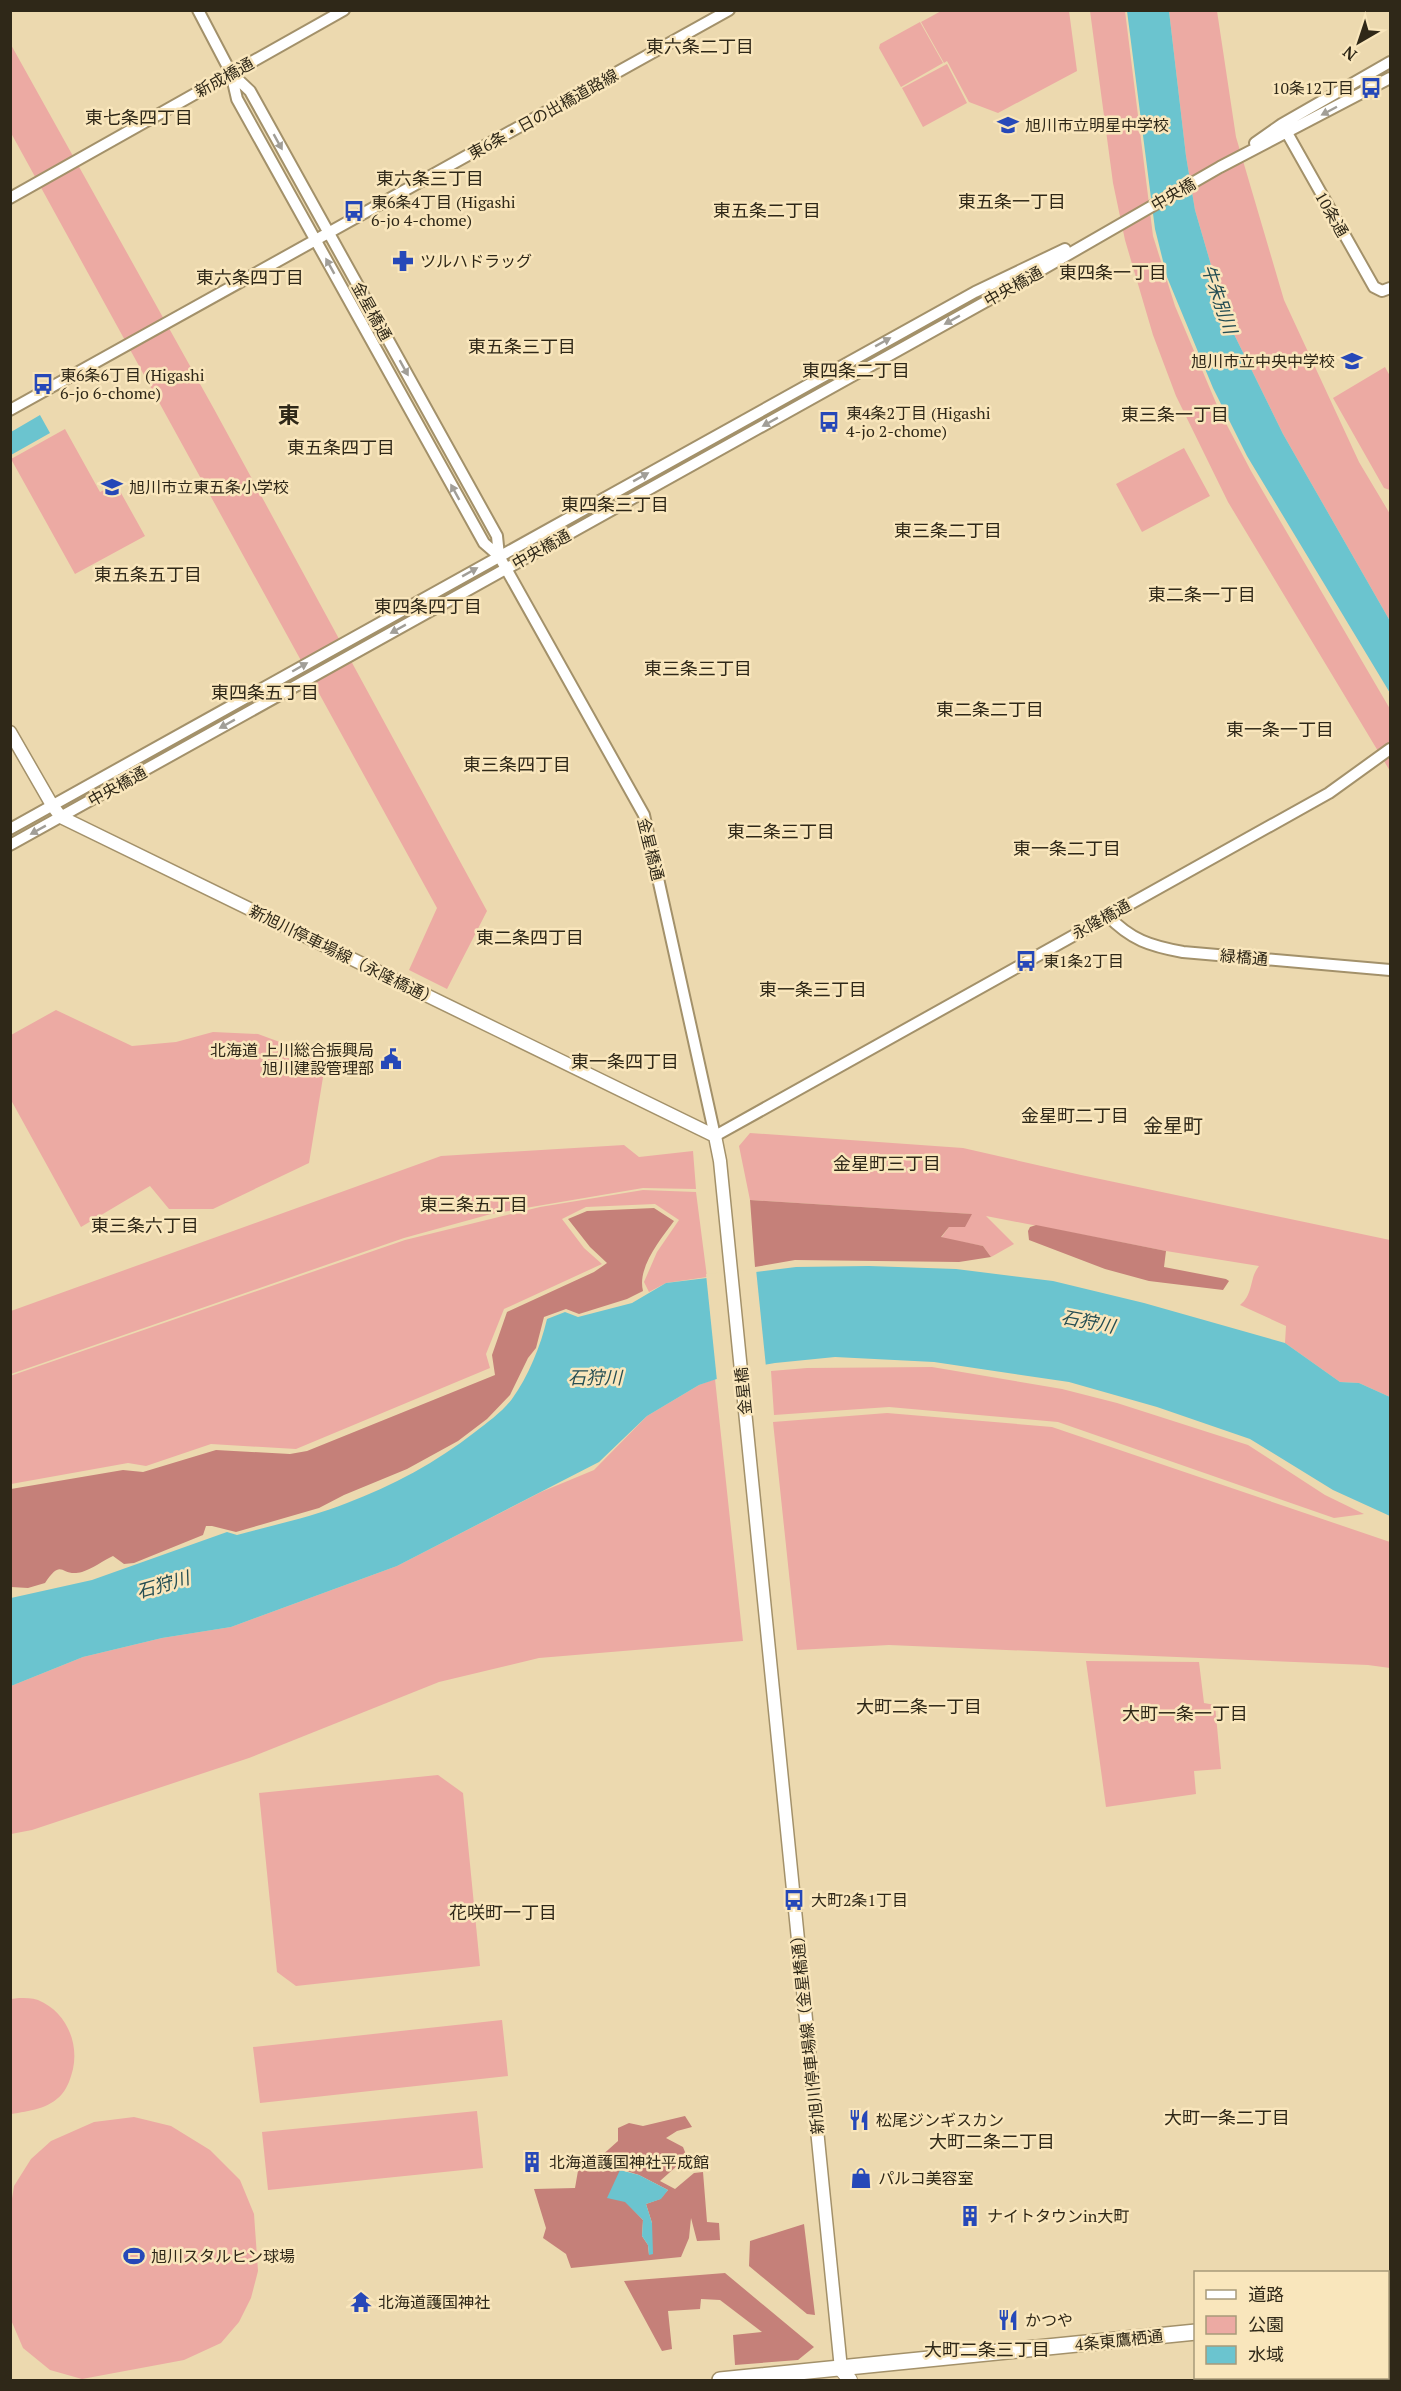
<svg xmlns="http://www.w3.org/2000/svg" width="1401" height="2391" font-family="'PT Serif','Noto Sans JP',serif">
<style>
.green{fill:#ecaaa3}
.forest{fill:#c58079;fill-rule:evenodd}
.water{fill:#6bc4cf}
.pier{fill:#ecd9af}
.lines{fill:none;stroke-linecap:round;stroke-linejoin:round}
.tertiary-casing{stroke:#a3916a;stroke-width:14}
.secondary-casing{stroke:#a3916a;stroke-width:15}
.primary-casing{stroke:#a3916a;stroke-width:16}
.trunk-casing{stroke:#a3916a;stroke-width:18}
.tertiary{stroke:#fff;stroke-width:10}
.secondary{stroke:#fff;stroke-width:12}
.primary{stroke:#fff;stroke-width:14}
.trunk{stroke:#fff;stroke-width:15}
.oneway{fill:#a19e97}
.labels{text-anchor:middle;stroke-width:5;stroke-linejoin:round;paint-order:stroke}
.street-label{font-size:16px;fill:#2f2818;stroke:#f9e6bc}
.poi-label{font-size:16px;fill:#2f2818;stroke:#f9e6bc;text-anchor:start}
.neighbourhood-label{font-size:18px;fill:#2f2818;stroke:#f9e6bc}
.water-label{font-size:18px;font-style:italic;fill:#254e53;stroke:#f9e6bc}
.quarter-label{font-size:20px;fill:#2f2818;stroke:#f9e6bc}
.district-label{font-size:22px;font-weight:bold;fill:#2f2818;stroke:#f9e6bc}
</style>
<rect width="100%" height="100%" fill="#ecd9af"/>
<!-- green -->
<path class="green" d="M943,10L1069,11L1077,71L998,113L969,102L947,61L944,63L921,22Z
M1090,11H1125L1153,236L1175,306L1219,410L1251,471L1390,709V771L1228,502L1176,396L1153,335L1125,240L1113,183Z
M1169,11H1217L1236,137L1284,300L1359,462L1390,514V621L1283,434L1227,320L1195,210L1186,156Z
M920,22L943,63L901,87L879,48L880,44Z
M10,43L214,409L487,911L447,989L409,970L437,908L11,133Z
M947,64L967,103L923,127L902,88Z
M1385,367L1390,376V490L1384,488L1333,398Z
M65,429L100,492L116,484L145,536L75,574L11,459Z
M1184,448L1210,496L1142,532L1116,484Z
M56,1010L132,1046L176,1042L213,1032L258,1034L326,1059L309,1163L213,1209H169L150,1186L81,1227L11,1100V1035Z
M750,1133L963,1148L1081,1175L1390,1240V1397L1359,1383L1340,1382L1285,1343L1286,1326L1240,1305C1254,1294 1249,1278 1259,1266L1166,1251L986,1216L1014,1244L991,1257L983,1246L941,1238L949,1227L971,1214L750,1200L739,1146Z
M624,1145L639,1157L693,1151L696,1189L643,1188L491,1214L404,1238L11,1374V1311L441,1156Z
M643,1190L696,1192L707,1277L666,1283L649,1292L644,1282L657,1252L679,1220L655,1204L586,1207L562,1219L584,1248L602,1264L504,1309L486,1354L490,1368L296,1449L211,1444L146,1466L128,1463L11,1484L10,1376L405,1240L540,1207Z
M932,1367L1062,1389L1117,1403L1248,1445L1325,1495L1364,1514L1334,1518L1058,1422L889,1407L774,1415L771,1371L807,1368Z
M715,1379L743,1641L539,1658L439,1682L249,1758L32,1830L11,1834V1686L83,1657L162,1638L231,1627L397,1566L541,1492L594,1470L647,1416L699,1385Z
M887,1413L1052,1427L1390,1542V1668L1368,1665L889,1645L797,1650L773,1422Z
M1086,1661L1199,1662L1204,1703L1215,1705L1221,1769L1194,1771L1196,1794L1106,1807Z
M438,1775L463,1793L480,1966L296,1986L277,1972L259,1793Z
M19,1998C25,1998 32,1998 38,2000C65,2011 79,2041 73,2069C71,2077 68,2087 62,2094C49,2109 29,2111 11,2114V1999Z
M502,2020L508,2076L260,2103L253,2047Z
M477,2111L483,2168L268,2190L262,2132Z
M134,2117L171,2126L210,2150L240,2180L254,2214L258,2271L251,2298L239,2322L221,2343L184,2360L82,2379L50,2370L23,2348L11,2320L10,2211L14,2186L31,2159L51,2141L94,2122Z"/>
<!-- forest -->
<path class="forest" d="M750,1200L972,1214L965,1227H949L941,1237L983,1246L991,1257L959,1262L795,1260L755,1267Z
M654,1208L674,1221C661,1239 637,1267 643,1291L627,1299L579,1314L566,1309L544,1317L536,1348L528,1358L510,1395L487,1419L458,1441L407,1469L344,1495L319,1508L236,1532L212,1526H206L203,1535L134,1563L124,1564L113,1556C104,1560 92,1569 82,1572C60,1578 63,1556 45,1583L28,1588L11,1587V1489L123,1470L143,1472L216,1450L290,1454L307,1451L495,1375L492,1355L507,1312L594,1272L607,1263L590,1247L568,1219L587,1211Z
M1036,1225L1166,1251L1164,1267L1226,1279L1229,1281L1223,1290L1149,1281L1105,1269L1029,1240L1028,1231L1030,1227Z
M685,2116L692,2127L677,2131L666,2138L683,2147L687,2157L660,2181L675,2189L694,2173L703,2172L707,2222L719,2223L720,2240L697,2241L691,2218L689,2238L681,2257L571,2268L566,2254L543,2238L546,2228L534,2189L575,2188L579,2165L599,2158L618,2141V2128L629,2123L643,2126ZM623,2170L639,2175L668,2190L660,2199L646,2204L652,2223L649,2255L648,2245L642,2236L643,2220L625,2201L615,2184Z
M804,2224L815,2315L807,2314L749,2266L750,2241Z
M725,2273L814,2347L798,2360L735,2365L733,2335L762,2332L720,2300L701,2299L700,2309L668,2311L672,2349L662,2351L624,2281Z"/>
<!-- water -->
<path class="water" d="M1127,11H1169L1186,156L1195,210L1227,320L1283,434L1390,621V693L1247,456L1213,388L1167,277L1155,229Z
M40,415L50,433L11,455V432Z
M869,1266L956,1269L1053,1281L1144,1303L1285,1343L1340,1382L1359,1383L1390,1397V1516L1333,1490L1250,1439L1157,1407L1069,1382L934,1362L835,1357L775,1363L752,1367L699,1385L647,1416L599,1462L397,1566L231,1627L162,1638L83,1657L11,1686V1598L92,1580L227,1532L237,1535C273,1525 312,1517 347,1503C392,1486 437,1462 475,1432C488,1422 502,1412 512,1399C528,1377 541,1345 547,1319L565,1312L578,1317L632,1303L666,1283L796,1267Z
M620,2170L639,2175L668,2190L661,2199L646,2204L652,2223L653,2254L649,2255L648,2245L642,2236L643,2220L625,2202L607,2198Z"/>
<!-- pier -->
<path class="pier" d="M756,1269L766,1367L717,1381L706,1274Z"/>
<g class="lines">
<defs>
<path id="tertiary" d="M198,10L231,73L237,99L484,543L499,556L644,815L715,1136L1329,793L1390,749
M232,74L250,91L497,536L499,556
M1282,124L1374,287L1382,291L1390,288
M1255,143L1282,124L1390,62
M10,198L344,10
M10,410L729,10
M10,829L975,292L1065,249
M10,845L1003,292L1220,167L1390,78
M1107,915C1131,940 1150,946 1183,952L1390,970"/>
<path id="secondary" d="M10,732L52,805L61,817L715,1136L720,1161L841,2369"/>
<path id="primary" d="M841,2369L850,2380"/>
<path id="trunk" d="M1388,2312H1390
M720,2380L1196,2332"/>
</defs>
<!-- tertiary casing -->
<use href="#tertiary" class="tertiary-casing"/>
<!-- secondary casing -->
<use href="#secondary" class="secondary-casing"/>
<!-- primary casing -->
<use href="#primary" class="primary-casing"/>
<!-- trunk casing -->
<use href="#trunk" class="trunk-casing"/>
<!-- tertiary -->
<use href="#tertiary" class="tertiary"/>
<!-- secondary -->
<use href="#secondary" class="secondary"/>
<!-- primary -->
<use href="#primary" class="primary"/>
<!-- trunk -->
<use href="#trunk" class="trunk"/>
</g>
<!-- one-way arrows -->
<defs><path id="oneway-solid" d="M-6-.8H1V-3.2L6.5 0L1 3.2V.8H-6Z" transform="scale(1.5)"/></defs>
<g class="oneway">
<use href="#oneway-solid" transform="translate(1329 111) rotate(152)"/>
<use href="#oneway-solid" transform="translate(278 142) rotate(61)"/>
<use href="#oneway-solid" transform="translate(330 266) rotate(-119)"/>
<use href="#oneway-solid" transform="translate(952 320) rotate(151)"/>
<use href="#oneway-solid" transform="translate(883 342) rotate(-29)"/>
<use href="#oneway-solid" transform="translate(404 368) rotate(61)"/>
<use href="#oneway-solid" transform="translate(770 422) rotate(151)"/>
<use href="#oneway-solid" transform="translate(641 477) rotate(-29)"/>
<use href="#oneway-solid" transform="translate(455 492) rotate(-119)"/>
<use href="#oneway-solid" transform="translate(470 572) rotate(-29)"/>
<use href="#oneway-solid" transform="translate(398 629) rotate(151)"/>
<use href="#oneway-solid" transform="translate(300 667) rotate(-30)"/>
<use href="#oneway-solid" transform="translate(227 724) rotate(151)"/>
<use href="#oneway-solid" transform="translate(38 830) rotate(151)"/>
</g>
<!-- icons -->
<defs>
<symbol id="bus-bare" viewBox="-9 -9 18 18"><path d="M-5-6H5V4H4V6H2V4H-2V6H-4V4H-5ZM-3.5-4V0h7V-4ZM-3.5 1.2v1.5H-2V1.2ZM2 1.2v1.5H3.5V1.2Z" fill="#2648b8" stroke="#f9e6bc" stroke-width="2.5" paint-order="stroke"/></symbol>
<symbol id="school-bare" viewBox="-9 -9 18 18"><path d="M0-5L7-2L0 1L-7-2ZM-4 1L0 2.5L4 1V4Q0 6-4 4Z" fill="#2648b8" stroke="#f9e6bc" stroke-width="2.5" paint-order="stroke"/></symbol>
<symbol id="pharmacy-bare" viewBox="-9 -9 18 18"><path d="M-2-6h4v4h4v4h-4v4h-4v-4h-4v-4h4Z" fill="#2648b8" stroke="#f9e6bc" stroke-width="2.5" paint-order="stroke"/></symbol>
<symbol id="civic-bare" viewBox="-9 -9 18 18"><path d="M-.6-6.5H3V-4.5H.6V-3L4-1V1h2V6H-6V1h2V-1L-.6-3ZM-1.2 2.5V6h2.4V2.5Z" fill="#2648b8" stroke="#f9e6bc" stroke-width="2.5" paint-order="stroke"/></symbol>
<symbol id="restaurant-bare" viewBox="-9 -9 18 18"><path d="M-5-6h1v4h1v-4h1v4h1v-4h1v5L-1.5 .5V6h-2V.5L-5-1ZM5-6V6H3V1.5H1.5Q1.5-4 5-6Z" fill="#2648b8" stroke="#f9e6bc" stroke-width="2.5" paint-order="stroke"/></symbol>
<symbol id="building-bare" viewBox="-9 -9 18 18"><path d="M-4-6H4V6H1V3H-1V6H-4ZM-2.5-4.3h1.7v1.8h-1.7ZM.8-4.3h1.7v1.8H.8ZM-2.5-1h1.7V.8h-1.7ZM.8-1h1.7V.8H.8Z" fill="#2648b8" stroke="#f9e6bc" stroke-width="2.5" paint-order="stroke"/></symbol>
<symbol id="shop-bare" viewBox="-9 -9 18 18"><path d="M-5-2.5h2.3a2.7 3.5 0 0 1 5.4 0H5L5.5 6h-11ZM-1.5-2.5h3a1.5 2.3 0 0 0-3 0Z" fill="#2648b8" stroke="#f9e6bc" stroke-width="2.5" paint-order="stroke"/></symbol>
<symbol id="stadium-bare" viewBox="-9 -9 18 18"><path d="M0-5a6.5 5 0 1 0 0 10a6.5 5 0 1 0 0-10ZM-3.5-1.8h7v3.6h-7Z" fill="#2648b8" stroke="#f9e6bc" stroke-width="2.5" paint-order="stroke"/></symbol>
<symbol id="temple-bare" viewBox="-9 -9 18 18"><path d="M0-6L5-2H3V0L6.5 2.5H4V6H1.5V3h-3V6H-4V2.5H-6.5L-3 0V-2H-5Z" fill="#2648b8" stroke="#f9e6bc" stroke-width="2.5" paint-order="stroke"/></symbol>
</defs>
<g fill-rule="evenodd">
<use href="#bus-bare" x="1356" y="73" width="30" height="30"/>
<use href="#school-bare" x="993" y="110" width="30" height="30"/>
<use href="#bus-bare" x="339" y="196" width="30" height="30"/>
<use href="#pharmacy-bare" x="388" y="246" width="30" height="30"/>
<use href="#school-bare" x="1337" y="346" width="30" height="30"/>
<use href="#bus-bare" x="28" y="369" width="30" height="30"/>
<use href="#bus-bare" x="814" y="407" width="30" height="30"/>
<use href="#school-bare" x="97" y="472" width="30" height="30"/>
<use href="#bus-bare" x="1011" y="946" width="30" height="30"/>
<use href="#civic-bare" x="376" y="1044" width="30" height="30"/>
<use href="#bus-bare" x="779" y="1885" width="30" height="30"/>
<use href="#restaurant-bare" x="844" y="2105" width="30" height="30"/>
<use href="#building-bare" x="517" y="2147" width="30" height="30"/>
<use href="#shop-bare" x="846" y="2163" width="30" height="30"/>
<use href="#building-bare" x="955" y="2201" width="30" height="30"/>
<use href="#stadium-bare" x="119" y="2241" width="30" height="30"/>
<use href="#temple-bare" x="346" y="2287" width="30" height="30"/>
<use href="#restaurant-bare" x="993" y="2305" width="30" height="30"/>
</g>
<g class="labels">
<!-- street labels -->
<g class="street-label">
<text transform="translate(224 77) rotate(-29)" y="6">新成橋通</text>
<text transform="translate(543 114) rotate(-29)" y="6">東6条・日の出橋道路線</text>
<text transform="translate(1173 194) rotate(-30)" y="6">中央橋</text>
<text transform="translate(1332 214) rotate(60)" y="6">10条通</text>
<text transform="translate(1013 286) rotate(-29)" y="6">中央橋通</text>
<text transform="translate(372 311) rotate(61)" y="6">金星橋通</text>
<text transform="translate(541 549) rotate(-29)" y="6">中央橋通</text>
<text transform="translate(117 786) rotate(-29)" y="6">中央橋通</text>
<text transform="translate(651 849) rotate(76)" y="6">金星橋通</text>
<text transform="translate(1101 919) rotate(-29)" y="6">永隆橋通</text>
<text transform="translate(344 955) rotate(26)" y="6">新旭川停車場線（永隆橋通）</text>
<text transform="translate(1244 957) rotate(5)" y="6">緑橋通</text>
<text transform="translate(743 1391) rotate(-96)" y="6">金星橋</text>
<text transform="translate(807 2031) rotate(-96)" y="6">新旭川停車場線（金星橋通）</text>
<text transform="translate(1119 2340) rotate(-6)" y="6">4条東鷹栖通</text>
</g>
<!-- poi labels -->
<g class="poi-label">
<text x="1354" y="94" text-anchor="end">10条12丁目</text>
<text x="1025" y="131">旭川市立明星中学校</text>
<text x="371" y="208">東6条4丁目 (Higashi<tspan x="371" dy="18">6-jo 4-chome)</tspan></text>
<text x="420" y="267">ツルハドラッグ</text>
<text x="1335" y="367" text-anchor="end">旭川市立中央中学校</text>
<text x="60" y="381">東6条6丁目 (Higashi<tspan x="60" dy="18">6-jo 6-chome)</tspan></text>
<text x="846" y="419">東4条2丁目 (Higashi<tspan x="846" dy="18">4-jo 2-chome)</tspan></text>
<text x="129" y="493">旭川市立東五条小学校</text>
<text x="1043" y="967">東1条2丁目</text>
<text x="374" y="1056" text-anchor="end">北海道 上川総合振興局<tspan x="374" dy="18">旭川建設管理部</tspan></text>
<text x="811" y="1906">大町2条1丁目</text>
<text x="876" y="2126">松尾ジンギスカン</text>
<text x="549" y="2168">北海道護国神社平成館</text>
<text x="878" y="2184">パルコ美容室</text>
<text x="987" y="2222">ナイトタウンin大町</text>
<text x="151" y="2262">旭川スタルヒン球場</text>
<text x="378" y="2308">北海道護国神社</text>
<text x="1025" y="2326">かつや</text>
</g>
<!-- neighbourhood labels -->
<g class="neighbourhood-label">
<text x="700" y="53">東六条二丁目</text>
<text x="139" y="124">東七条四丁目</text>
<text x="430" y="185">東六条三丁目</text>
<text x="1012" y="208">東五条一丁目</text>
<text x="767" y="217">東五条二丁目</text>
<text x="1113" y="279">東四条一丁目</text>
<text x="250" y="284">東六条四丁目</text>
<text x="522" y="353">東五条三丁目</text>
<text x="856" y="377">東四条二丁目</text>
<text x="1175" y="421">東三条一丁目</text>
<text x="341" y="454">東五条四丁目</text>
<text x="615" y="511">東四条三丁目</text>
<text x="948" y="537">東三条二丁目</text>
<text x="148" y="581">東五条五丁目</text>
<text x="1202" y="601">東二条一丁目</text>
<text x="428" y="613">東四条四丁目</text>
<text x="698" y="675">東三条三丁目</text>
<text x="265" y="699">東四条五丁目</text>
<text x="990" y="716">東二条二丁目</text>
<text x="1280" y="736">東一条一丁目</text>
<text x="517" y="771">東三条四丁目</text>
<text x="781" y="838">東二条三丁目</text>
<text x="1067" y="855">東一条二丁目</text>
<text x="530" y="944">東二条四丁目</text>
<text x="813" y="996">東一条三丁目</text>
<text x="625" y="1068">東一条四丁目</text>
<text x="1075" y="1122">金星町二丁目</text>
<text x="887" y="1170">金星町三丁目</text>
<text x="474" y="1211">東三条五丁目</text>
<text x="145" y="1232">東三条六丁目</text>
<text x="919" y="1713">大町二条一丁目</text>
<text x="1185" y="1720">大町一条一丁目</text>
<text x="503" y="1919">花咲町一丁目</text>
<text x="1227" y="2124">大町一条二丁目</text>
<text x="992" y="2148">大町二条二丁目</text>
<text x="987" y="2356">大町二条三丁目</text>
</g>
<!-- water labels -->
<g class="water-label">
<text transform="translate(1219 299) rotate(71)" y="6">牛朱別川</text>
<text transform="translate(1088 1322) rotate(11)" y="6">石狩川</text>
<text x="595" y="1384">石狩川</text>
<text transform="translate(163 1585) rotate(-16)" y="6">石狩川</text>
</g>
<!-- quarter labels -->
<g class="quarter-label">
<text x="1173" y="1133">金星町</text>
</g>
<!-- district labels -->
<g class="district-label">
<text x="289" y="423">東</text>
</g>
</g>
<!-- border -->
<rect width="1401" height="2391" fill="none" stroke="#2f2818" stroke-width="24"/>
<!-- legend -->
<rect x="1194" y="2271" width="195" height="108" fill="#f9e6bc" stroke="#a89a7a" stroke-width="1.5"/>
<rect x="1206" y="2290" width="30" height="9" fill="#ffffff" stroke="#a89a7a" stroke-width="1.5"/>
<text x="1248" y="2301" font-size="18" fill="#2f2818">道路</text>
<rect x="1206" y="2316" width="30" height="18" fill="#ecaaa3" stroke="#a89a7a" stroke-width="1.5"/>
<text x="1248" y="2331" font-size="18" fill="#2f2818">公園</text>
<rect x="1206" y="2346" width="30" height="18" fill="#6bc4cf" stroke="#a89a7a" stroke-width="1.5"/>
<text x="1248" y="2361" font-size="18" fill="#2f2818">水域</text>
<!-- north arrow -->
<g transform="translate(1359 42) rotate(219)" stroke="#f9e6bc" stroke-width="4.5" paint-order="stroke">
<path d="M0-4.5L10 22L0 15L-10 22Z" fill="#2f2818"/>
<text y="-9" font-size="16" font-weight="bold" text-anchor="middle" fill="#2f2818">N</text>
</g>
</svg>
